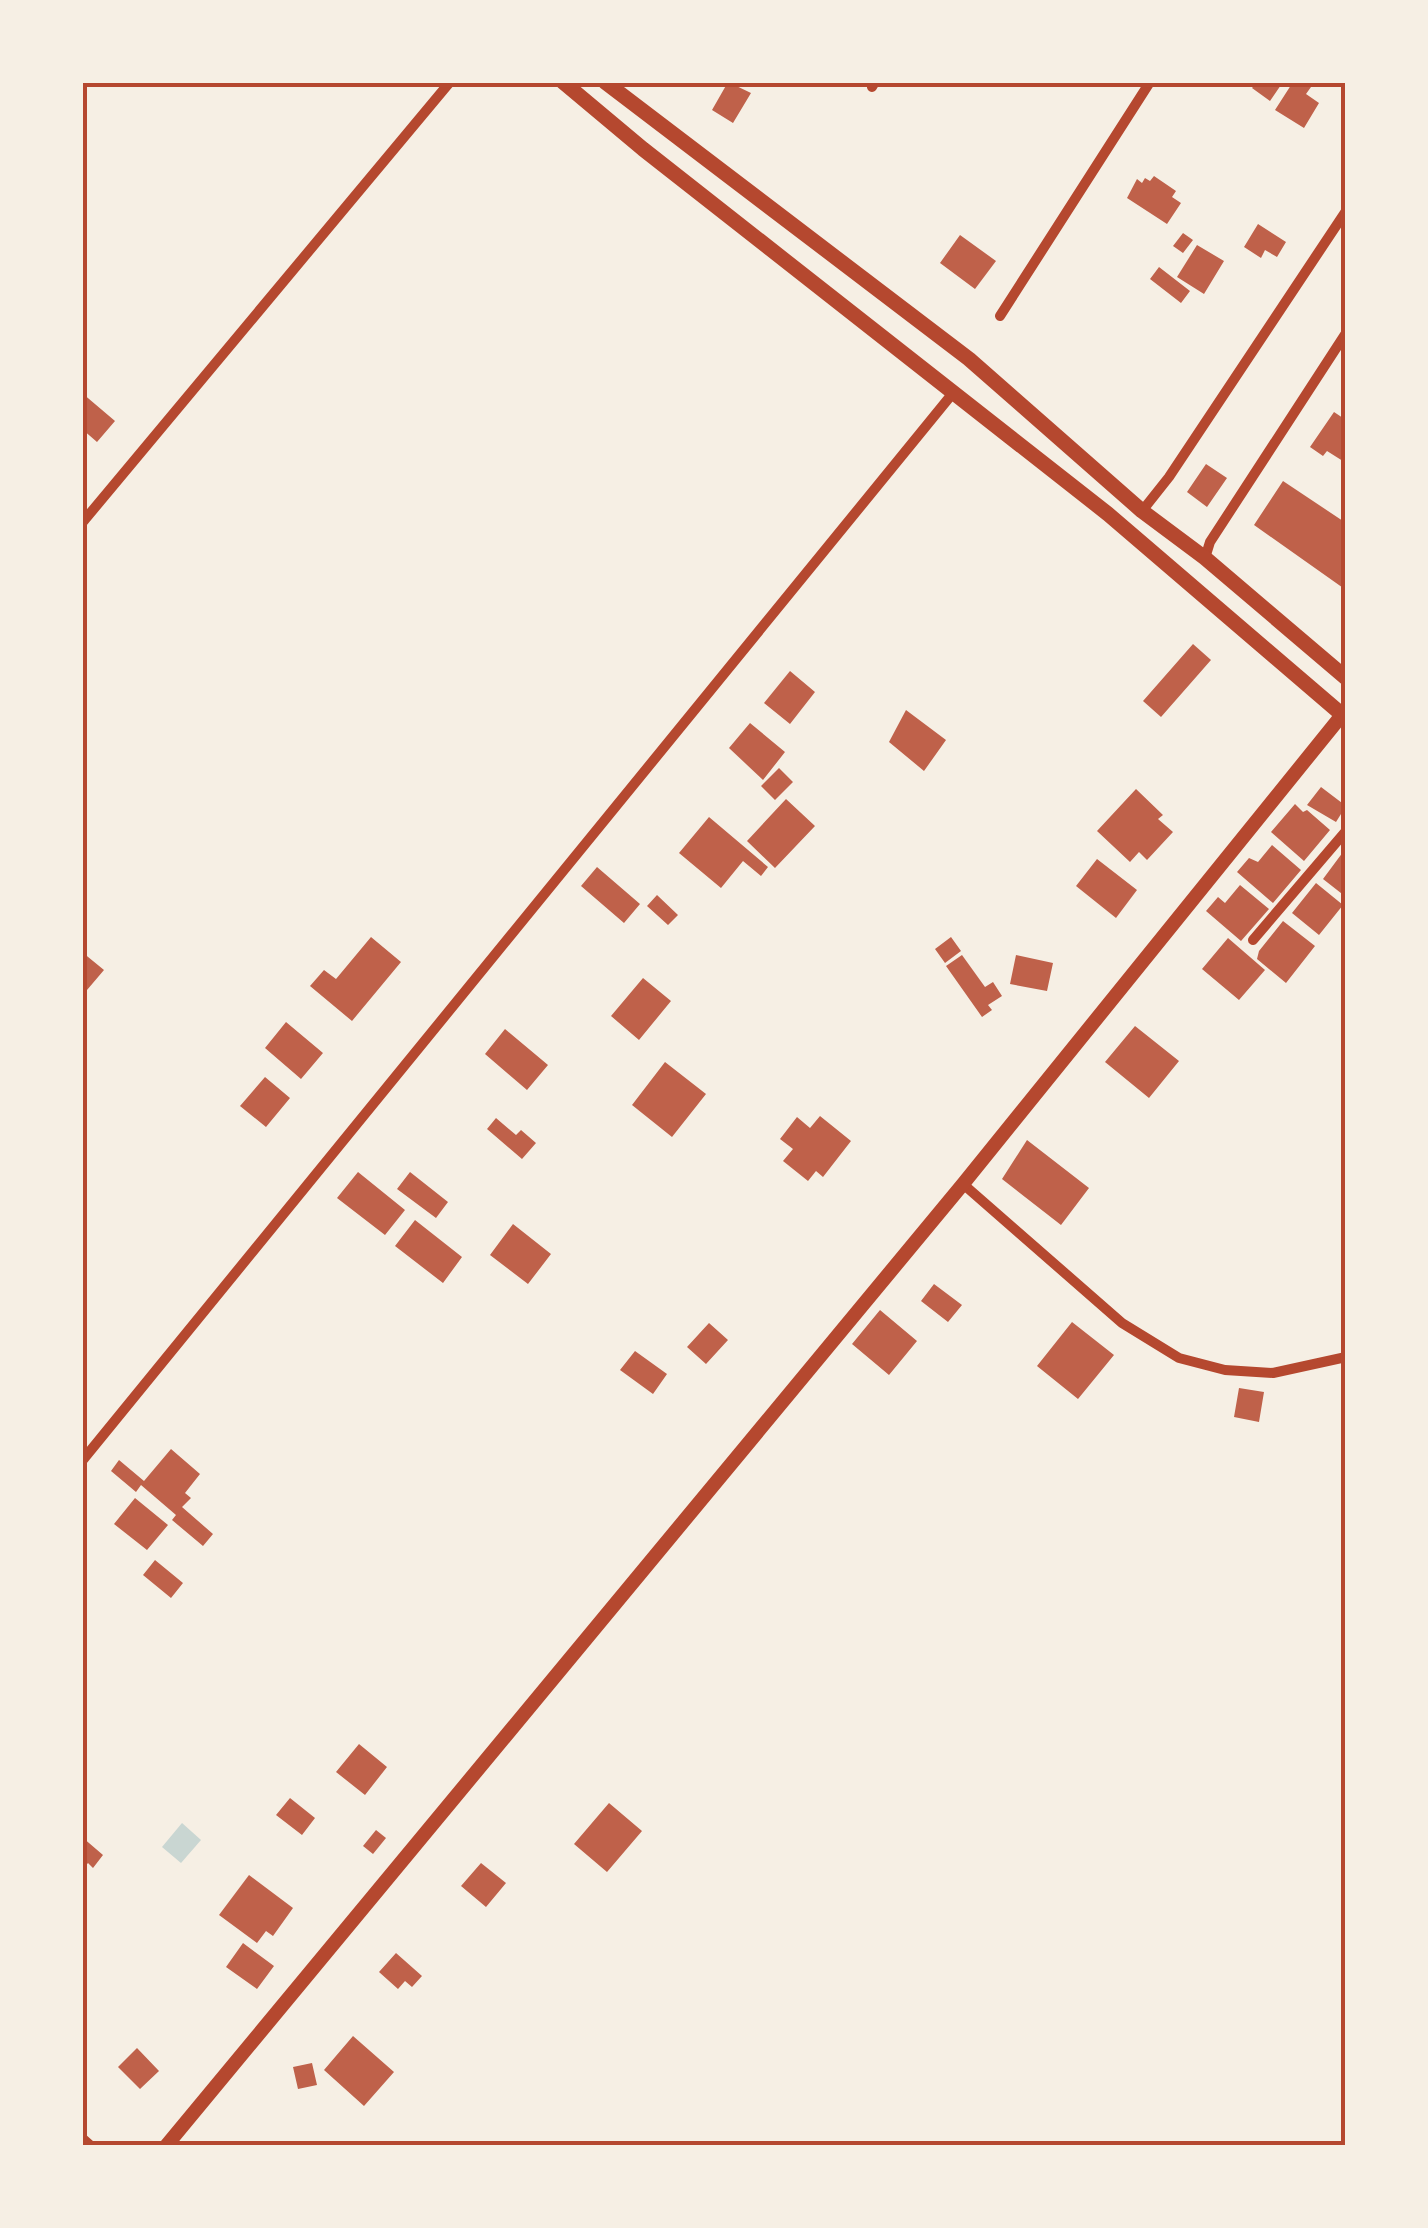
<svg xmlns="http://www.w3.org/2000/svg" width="1428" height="2228" font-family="'Times New Roman',serif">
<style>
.water{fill:#c9d6d2}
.building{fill:#bf614a}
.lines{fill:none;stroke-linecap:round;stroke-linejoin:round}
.minor{stroke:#b5482f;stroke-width:10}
.secondary{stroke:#b5482f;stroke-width:14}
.primary{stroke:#b5482f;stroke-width:15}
.neatline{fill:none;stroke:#b5482f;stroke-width:4}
</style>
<rect width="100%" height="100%" fill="#f6efe4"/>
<!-- water -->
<path class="water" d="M182,1823L201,1840L181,1863L162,1847Z"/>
<!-- building -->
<path class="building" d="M728,82L751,93L733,123L712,110Z
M1257,82H1283L1270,101L1252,88Z
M1293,82H1304L1311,87L1306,94L1319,103L1304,128L1275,110Z
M1154,176L1176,191L1172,197L1181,203L1167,224L1127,198L1137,179L1142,183L1145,178L1150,181Z
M1258,224L1286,242L1277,257L1265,250L1261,258L1244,247Z
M1183,233L1193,240L1183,253L1173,246Z
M960,235L996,261L975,289L940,263Z
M1197,245L1224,261L1204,294L1177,277Z
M1159,267L1190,291L1181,303L1150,279Z
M82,393L115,421L97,442L82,429Z
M1334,412L1346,420V463L1327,451L1323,456L1310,447Z
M1206,464L1227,478L1207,507L1187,492Z
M1283,481L1346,523V590L1254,525Z
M1193,644L1211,660L1161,717L1143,701Z
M790,671L815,692L790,724L764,703Z
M906,710L946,740L924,771L889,742Z
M750,723L785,752L763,780L729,748Z
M779,768L793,782L775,800L761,786Z
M1321,787L1346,806L1336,822L1307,805Z
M1136,789L1163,815L1158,819L1173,832L1147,860L1139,852L1130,862L1097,831Z
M786,799L815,826L775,868L747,841Z
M1295,804L1303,812L1307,810L1330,830L1304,861L1271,832Z
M709,817L768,867L761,876L743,861L721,888L679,853Z
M1272,845L1301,870L1273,903L1237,872L1249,858L1258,862Z
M1346,848V897L1323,879Z
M1097,859L1137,890L1116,918L1076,886Z
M597,867L640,904L624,923L581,886Z
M1316,883L1343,905L1319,935L1292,913Z
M1240,885L1269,909L1241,941L1206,911L1218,897L1225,903Z
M657,895L678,915L668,925L647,906Z
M1283,921L1315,946L1286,983L1257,959L1259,951Z
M371,937L401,962L352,1021L310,986L324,970L336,979Z
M951,937L961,951L945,963L935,949Z
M1228,938L1265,970L1239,1000L1202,969Z
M82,952L104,970L87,990L82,986Z
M962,955L985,987L993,982L1002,996L988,1005L992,1010L982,1017L946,966Z
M1016,955L1053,963L1047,991L1010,984Z
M643,978L671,1001L639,1040L611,1016Z
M286,1022L323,1053L301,1079L265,1048Z
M1135,1026L1179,1061L1149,1098L1105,1062Z
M505,1029L548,1065L527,1090L485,1054Z
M665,1062L706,1094L672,1137L632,1105Z
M265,1077L290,1098L266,1127L240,1106Z
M820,1116L851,1141L823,1177L816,1171L808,1181L783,1161L793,1149L780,1139L797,1117L810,1128Z
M496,1118L516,1135L521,1130L536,1143L522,1159L487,1129Z
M1027,1140L1089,1188L1061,1225L1002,1179Z
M358,1172L405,1210L385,1235L337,1198Z
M410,1172L448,1202L436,1218L397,1189Z
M415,1220L462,1257L443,1283L395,1246Z
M513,1224L551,1254L528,1284L490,1255Z
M934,1284L962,1305L948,1322L921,1301Z
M880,1310L917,1341L889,1375L852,1344Z
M1072,1322L1114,1355L1078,1399L1037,1366Z
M709,1323L728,1340L706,1364L687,1347Z
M635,1351L667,1374L653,1394L620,1370Z
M1239,1388L1264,1392L1259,1422L1234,1417Z
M171,1449L200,1474L185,1493L191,1498L182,1507L213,1534L203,1546L172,1520L176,1515L141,1485L136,1492L111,1471L119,1460L144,1481Z
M135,1498L168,1525L147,1550L114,1524Z
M155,1560L183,1583L171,1598L143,1575Z
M359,1744L387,1767L365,1795L336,1772Z
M290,1798L315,1818L302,1835L276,1815Z
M609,1803L642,1831L607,1872L574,1844Z
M376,1830L386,1838L373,1854L363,1846Z
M82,1837L103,1855L93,1868L88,1863L82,1870Z
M481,1863L506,1883L486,1907L461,1886Z
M249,1875L293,1908L273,1936L266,1931L257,1943L219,1915Z
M243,1943L274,1966L257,1989L226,1967Z
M396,1953L422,1976L412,1987L405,1981L398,1989L379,1972Z
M353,2036L394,2072L364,2106L324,2070Z
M137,2048L159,2071L140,2089L118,2067Z
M312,2063L317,2085L298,2089L293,2067Z"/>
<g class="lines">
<!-- minor -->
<path class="minor" d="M872,87L875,82
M1000,316L1150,82
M1142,511L1169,477L1346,211
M82,523L450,82
M1205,558L1210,542L1346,333
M1253,940L1346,831
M963,1184L1122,1323L1179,1358L1225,1370L1273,1373L1346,1357
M82,1461L953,393
M82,2138L91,2146"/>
<!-- secondary -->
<path class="secondary" d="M166,2146L963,1184L1342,715"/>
<!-- primary -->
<path class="primary" d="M563,82L643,149L1108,514L1346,718
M605,82L969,359L1142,511L1205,558L1346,678"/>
</g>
<!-- border -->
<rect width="1428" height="2228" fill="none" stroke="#f6efe4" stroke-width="170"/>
<rect x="85" y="85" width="1258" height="2058" class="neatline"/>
</svg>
